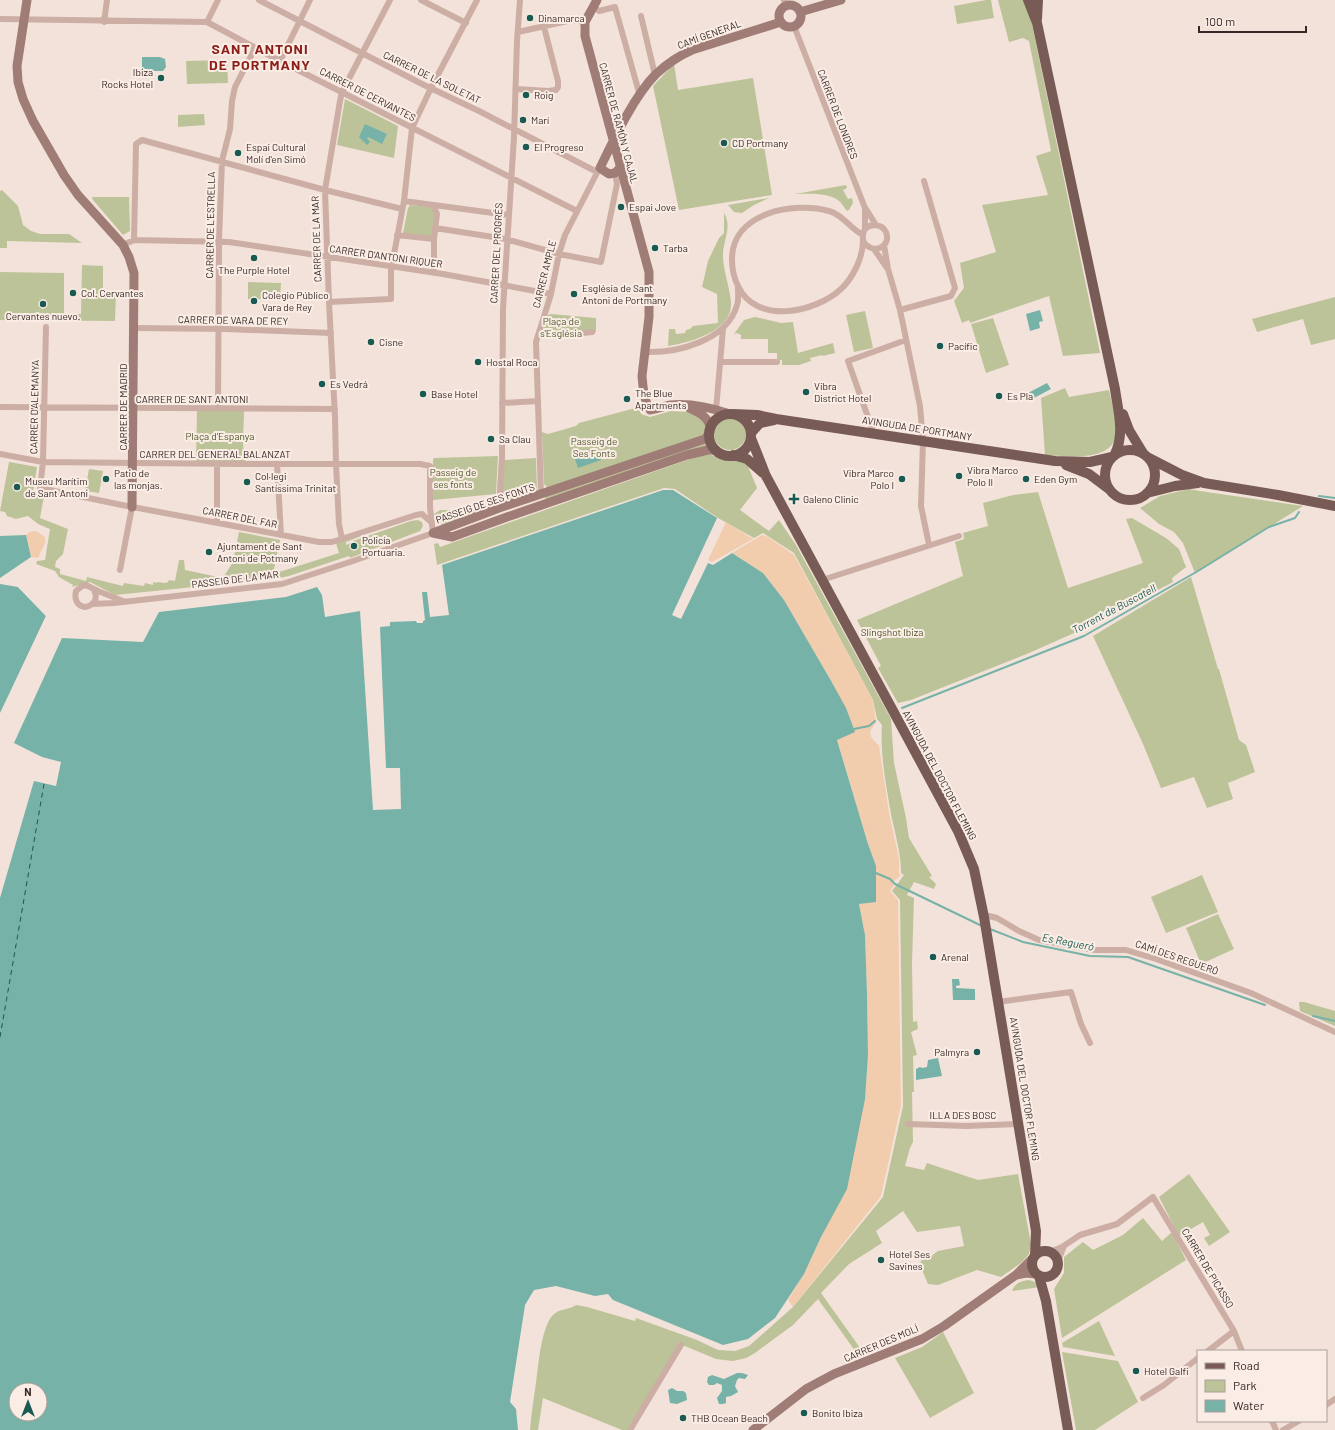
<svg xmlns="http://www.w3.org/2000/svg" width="1335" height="1430" font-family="Barlow,sans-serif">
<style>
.green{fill:#bdc398}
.sand{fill:#f1ccad}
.water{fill:#76b2a8;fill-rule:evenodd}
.pier{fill:#f3e2d9}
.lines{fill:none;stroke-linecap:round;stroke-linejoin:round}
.stream{stroke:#76b2a8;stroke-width:2}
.ferry{stroke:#195a52;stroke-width:1;stroke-dasharray:5 4;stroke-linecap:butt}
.street{stroke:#ccaea4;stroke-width:6}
.secondary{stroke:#9f7c75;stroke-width:9}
.primary{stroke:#795b56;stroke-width:10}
.poi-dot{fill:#195a52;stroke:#faede5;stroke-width:1.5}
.labels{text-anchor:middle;stroke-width:4;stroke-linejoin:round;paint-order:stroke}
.poi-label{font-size:10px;fill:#362826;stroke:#faede5;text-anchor:start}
.street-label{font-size:10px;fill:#362826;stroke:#faede5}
.park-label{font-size:10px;fill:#4e5628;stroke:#faede5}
.water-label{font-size:11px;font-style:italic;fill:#195a52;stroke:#faede5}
.district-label{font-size:14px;font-weight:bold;letter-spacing:1px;fill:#8a1f1a;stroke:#faede5}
</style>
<rect width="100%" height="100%" fill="#f3e2d9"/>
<!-- green -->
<path class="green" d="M986,0H991L994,18L957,24L954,6Z
M998,0H1024L1031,19L1100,353L1063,356L1049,296L970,323L969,320L962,323L954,301L964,288L960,263L996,252L982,205L1048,195L1036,156L1051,151L1029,41L1023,38L1009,42Z
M227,60L228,83L187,84L186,61Z
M674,64L678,90L753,78L772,195L679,210L653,86Z
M345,99L398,126L394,158L337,145Z
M204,114L205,125L178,127V115Z
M846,185L847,188L843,190L848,199L852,198L853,203L849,210L847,211C844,208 843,204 839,201C828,192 808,194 795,194Z
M2,190L18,206L23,225L31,231L40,234H69L82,243L7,241V248H0V191Z
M92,197H129L130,231L123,235L93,200Z
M769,198L754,205L742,213L734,212L728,205Z
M410,205L430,207C438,213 433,228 432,237L403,233L408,208Z
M724,213C733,227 722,242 723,258C724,273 730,288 731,303C733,331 689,343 668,346L669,329H675L676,334L685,333L686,330L690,329L693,326L718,323L717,294L702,287L708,261L719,238L724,233Z
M82,265L103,266V293H116L115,321L0,320V272L64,273V313L81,314Z
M248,282L281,283L280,299H248Z
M1335,297V339L1311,345L1303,319L1257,332L1252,319Z
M865,311L873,348L854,352L846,315Z
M551,314L596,318V332L566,338L541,337L548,315Z
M755,317L781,323L793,322L798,353L833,343L835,353L823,356L822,355L810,358L811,361L799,365H782V360H777V353H768V339H741V335L737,333L734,334L744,320Z
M993,318L1009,365L986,373L971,324Z
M1065,388L1069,397L1109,390C1112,404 1117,419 1116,433C1114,463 1066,456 1045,455L1041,398Z
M643,406L641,414L650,417L671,411L688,412L700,416L706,424V430L703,436L549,489L544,484L542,432L548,434L576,426L579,423Z
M197,410H246L244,412C244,427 241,450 246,463L196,462Z
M714 434a16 16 0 1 1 32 0a16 16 0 1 1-32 0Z
M705,441L708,446L546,500L545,496Z
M707,453L719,458L738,460L744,463L748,466L757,488L740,510L769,531L779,520L796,545L891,719L894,763L906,818L909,838L932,876L929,877L936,884L934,889L914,882L907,895L914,898L912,963L913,1022L917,1021L918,1029L911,1032L917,1055L913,1056L914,1092H912L913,1142L910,1148L905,1166L924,1170L927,1163L978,1180L1018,1174L1031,1244L1029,1254L1021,1263L1001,1277L977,1270L938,1285L928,1284L920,1265L922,1257H930L938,1251L964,1246L960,1226L917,1232L903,1211L876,1231L882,1243L849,1264L821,1293L863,1352L858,1355L818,1299L793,1325L755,1353L746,1358L733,1361L716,1359L680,1344L627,1430H622L543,1398L538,1430H530C531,1417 533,1403 535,1390C538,1371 540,1331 552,1316C559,1308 570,1310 576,1305L587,1307L635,1321L636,1318L697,1340L718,1350L735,1351L749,1346L793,1307L883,1197L903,1106L900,900L892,891L904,875L901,873C901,853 895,834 891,814C886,785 880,754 882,725L877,719L873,700L794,553L763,533L754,538L718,518L675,489L664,488L437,565L434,544L438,543L440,547Z
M498,456L496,494L433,500V460L434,458Z
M536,458L537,491L501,503L504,460Z
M9,462L37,467L33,492L44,496L40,518L68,529L63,554L56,561L55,567L60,569V574L86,581L87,577L123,586L124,583L144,586L145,583L153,585V582L156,583L157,582L165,583L168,582L169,580L175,581L179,560H184L185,570L223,578L233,562L239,532L280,540L273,574L339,553L336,543L359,535L361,536L346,542V545L353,542V541L411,521L418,520L422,522L423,526L420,531L350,558L349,556L289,576L274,579L115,595L90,582L72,587L73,585L59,577L55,571L36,564L37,561L45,560L50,529L38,524L28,516L16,519L7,516L5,512L0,511Z
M89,469L103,471L99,493L85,491Z
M1189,489L1200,491L1303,506L1195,573L1183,543L1174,532L1159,524L1140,508L1160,496Z
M1038,492L1068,588L1143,563L1126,519L1132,518L1166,538L1179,549L1186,567L1172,578L1173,582L1090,626L1029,653L911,700L898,703L878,668L881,666L857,620L963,576L955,542L964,539L963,533L988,526L983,503L1013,495Z
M495,501L494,508L443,526L434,514L440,510H451L480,507L487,502Z
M1191,577L1218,669H1219L1239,740L1246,745L1255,772L1228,783L1233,799L1207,808L1194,777L1161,788L1143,744L1093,636Z
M1202,875L1218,912L1166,933L1151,897Z
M1218,914L1234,949L1201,964L1186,928Z
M1299,1002H1304L1335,1011V1026L1300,1011Z
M1189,1174L1230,1232L1209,1246L1204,1238L1210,1235L1203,1222L1179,1236L1159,1197Z
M1143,1218L1162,1241L1172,1232L1186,1260L1062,1338L1054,1289L1064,1273V1257L1083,1242L1093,1250L1123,1235Z
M1029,1280L1035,1282L1040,1287L1012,1291C1015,1283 1021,1281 1029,1280Z
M1099,1321L1115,1356L1063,1347L1062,1343Z
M943,1332L974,1393L930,1418L895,1358L922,1347Z
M1062,1352L1118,1361L1138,1402L1095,1430H1076Z"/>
<!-- sand -->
<path class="sand" d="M726,522L753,539L712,562L708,560Z
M36,531L45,537V543L38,558L31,557L26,535L29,532Z
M762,535L768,537L794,555L873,700L876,722L870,731L871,737L879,746L889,813L899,859V874L901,875L894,881L895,884L890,891L898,900L901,1105L881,1196L793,1307L788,1300L804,1274L821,1237L865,1099L868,1055L867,995L865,935L859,904L876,901V866L868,844L837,739L830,679L784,600L763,573L732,553Z"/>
<!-- water -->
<path class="water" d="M142,57H160L165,59L166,67L163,71H142Z
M365,124L387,134L382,144L368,137L367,138L370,142L367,145L359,137Z
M1040,310L1043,321L1039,322L1040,328L1030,331L1026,314Z
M1047,383L1051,389L1032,399L1028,393Z
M596,448L601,460L578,468L574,456Z
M663,490H673L717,518L672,615L681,619L708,563L713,565L732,553L763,573L784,600L830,679L846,708L855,732L837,740L868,844L876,866V902L859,904L865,935L867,995L868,1055L865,1099L847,1189L821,1237L804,1274L775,1318L748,1339L723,1345L613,1300L608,1294L595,1296L556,1286L534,1290L525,1305L510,1402L516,1409L518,1430H0V898L34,781L56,786L61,762L42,757L14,743L62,638L143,642L159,612L286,597L317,587L322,595L325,617L360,611L373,810L401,809L400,768H386L380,627L390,626V622L416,621L417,623H423V621L425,620L422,592H427L430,617L449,615L442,565ZM16,1390H40V1414H16Z
M26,535L31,557L0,578V536Z
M0,584L18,587L46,616L0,713Z
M952,979H959L960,985L956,986V988L975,989V1000H953Z
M938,1058L942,1076L916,1080V1069L920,1067L922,1068L927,1067L928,1060Z
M737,1373H742L748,1375L745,1379L739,1378L737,1380L735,1386L738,1392L731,1396L726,1397V1403L723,1404H719L717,1398L722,1391V1385L717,1383L714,1385H709L707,1382L708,1377L712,1375L724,1379Z
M672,1388L677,1391H683L686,1393L687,1400L677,1404L670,1403L668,1390Z"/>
<!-- pier -->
<path class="pier" d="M18,585L48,616L2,714L0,715L46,616L18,587Z"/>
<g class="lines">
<!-- stream -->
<path class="stream" d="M1319,496L1335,498
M902,708L1084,636L1198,571L1269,527L1295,518L1299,512
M854,729L869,726L875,721
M876,873L890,879L895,884L982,926
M990,929L1023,942L1090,956L1128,957L1265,1005
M1313,1016L1335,1021"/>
<!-- ferry -->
<path class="ferry" d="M0,1037L44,784"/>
<!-- street -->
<path class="street" d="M259,0L424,85L479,111L597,172
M421,0L466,23
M784,0L786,7
M593,6L599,11L615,7L640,96
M641,16L655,75
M0,19L207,22L280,61L577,211
M104,22L107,0
M207,22L218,0
M794,26L865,208V229
M518,32L572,20L585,22
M280,61L310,0
M516,89L548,91L556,90L558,87V81L544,27
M404,201L508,215
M431,205L434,207L437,214L434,239V273
M866,209L876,225
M435,228L506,239L559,254L601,262L617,184L615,173
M397,235L434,239
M863,235C850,229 844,215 829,211C793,201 732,213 732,259C732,268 734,278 738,286C756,325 815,313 841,289C853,278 863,257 863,241C863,236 862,233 865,229C871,223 882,224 886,232C892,247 872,256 863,241
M134,240L136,144L142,140L325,190L402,209
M123,245L134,240L229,242L443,274L551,294
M884,245L888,269L900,310L920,406L923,441L921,506L929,545
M874,249L887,268
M329,302L391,299V270L404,201L412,128L431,88L477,0
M900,310L951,296L955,288L924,181
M46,327L43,462L40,488L122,505L319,542H332L416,515L422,514L431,522
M134,328L226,329L331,333
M539,332L564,335L592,332
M645,352C677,353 727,341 737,305C739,300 738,293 738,287
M721,362H777
M502,403L538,401
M0,407L335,409
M218,408L219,241L222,161L230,129L232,101L235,87L255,48
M716,410L723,329
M874,434L848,361L906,340
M0,454L43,462L238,464H420L430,466V507L433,533L353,561L282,584L114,603L92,604
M217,464V523
M277,464L281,535
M541,495L536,342L551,294L559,254L565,235L599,169
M499,508L502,458L503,309L514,137L517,41L520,0
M342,539L339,524L336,464L335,417L329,302L325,190L340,101L342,92L390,0
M120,570L132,507
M822,580L959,536
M94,590C98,598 95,605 85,607C77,606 74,599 76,591L82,586L86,585L98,591L123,601
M984,917L989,916L997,918L1019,931L1039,940L1095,950H1126L1156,959L1251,993L1335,1032
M998,1002L1071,992L1081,1024L1090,1043
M908,1124L966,1126L1018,1124
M1050,1252L1062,1247L1080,1235L1117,1224L1153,1197L1234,1331L1242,1351
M1058,1261L1064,1246
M1208,1351L1234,1331
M1143,1398L1164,1385L1198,1358
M1326,1405L1335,1399
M1272,1421L1276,1430
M630,1430L681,1345
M1283,1430L1299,1421"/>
<!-- secondary -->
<path class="secondary" d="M27,0L17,66L18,82L23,99L33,121L64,175L78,195L123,245L129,257L134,273L132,507
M597,0L585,22V36L649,272V317L642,376C643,388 644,400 650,410C657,409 664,406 671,405C691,403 712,408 730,414
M779 16a11 11 0 1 1 22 0a11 11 0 1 1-22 0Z
M800,12L841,0
M620,168L615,173L609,174L600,168C614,139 634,96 656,74C667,64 678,56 692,50L781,22
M689,408C700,413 707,416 711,428
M433,533L452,537L507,517L687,455L708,450H716
M433,533L499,508L684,446L705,439L710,432
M1016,1275L1026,1273L1036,1274
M753,1430L806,1389L834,1374L922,1339L944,1326L1016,1275L1033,1258"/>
<!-- primary -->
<path class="primary" d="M1028,0L1037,23L1115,389C1118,411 1125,433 1115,454
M1037,19L1038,0
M733,414L757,415L776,419L1055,461L1090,462L1112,457
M1123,414L1129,430L1143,453
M709 435a21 21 0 1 1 42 0a21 21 0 1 1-42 0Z
M751,433L760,423L774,420
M751,438L766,476L958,831L974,869L984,917L1036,1231L1035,1255
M1105 475a25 25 0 1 1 50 0a25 25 0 1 1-50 0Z
M733,455L747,459L763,473
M1149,458L1182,475L1204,483L1278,495L1335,506
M1066,465L1089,474L1109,489
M1147,493L1175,486L1198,483
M1032 1264a13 13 0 1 1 26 0a13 13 0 1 1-26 0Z
M1039,1276L1046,1301L1068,1430"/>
</g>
<!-- markers -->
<g class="poi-dot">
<circle cx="530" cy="18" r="4"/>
<circle cx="161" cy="78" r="4"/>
<circle cx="526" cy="95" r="4"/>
<circle cx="523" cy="120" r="4"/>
<circle cx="724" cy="143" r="4"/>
<circle cx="526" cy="147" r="4"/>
<circle cx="238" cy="153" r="4"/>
<circle cx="621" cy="207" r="4"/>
<circle cx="655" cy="248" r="4"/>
<circle cx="254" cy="258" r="4"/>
<circle cx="73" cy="293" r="4"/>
<circle cx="574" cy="294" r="4"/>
<circle cx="254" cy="301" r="4"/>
<circle cx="43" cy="304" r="4"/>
<circle cx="371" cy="342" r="4"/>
<circle cx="940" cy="346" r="4"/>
<circle cx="478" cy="362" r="4"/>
<circle cx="322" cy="384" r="4"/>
<circle cx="806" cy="392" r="4"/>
<circle cx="423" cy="394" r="4"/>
<circle cx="999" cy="396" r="4"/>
<circle cx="627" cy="399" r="4"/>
<circle cx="491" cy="439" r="4"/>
<circle cx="959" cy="476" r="4"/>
<circle cx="106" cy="479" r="4"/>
<circle cx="902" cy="479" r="4"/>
<circle cx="1026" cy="479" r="4"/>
<circle cx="247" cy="482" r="4"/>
<circle cx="17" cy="487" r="4"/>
<path d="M792 493h4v4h4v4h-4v4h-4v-4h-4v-4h4z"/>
<circle cx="354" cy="546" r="4"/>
<circle cx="209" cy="552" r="4"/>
<circle cx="933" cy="957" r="4"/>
<circle cx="977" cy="1052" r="4"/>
<circle cx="881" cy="1260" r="4"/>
<circle cx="1136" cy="1371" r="4"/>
<circle cx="804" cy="1413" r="4"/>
<circle cx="683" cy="1418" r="4"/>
</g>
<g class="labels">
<!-- poi labels -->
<g class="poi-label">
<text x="538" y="22">Dinamarca</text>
<text x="153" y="76" text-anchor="end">Ibiza<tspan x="153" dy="12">Rocks Hotel</tspan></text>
<text x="534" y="99">Roig</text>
<text x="531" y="124">Marí</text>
<text x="732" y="147">CD Portmany</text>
<text x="246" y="151">Espai Cultural<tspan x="246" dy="12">Molí d'en Simó</tspan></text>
<text x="534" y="151">El Progreso</text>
<text x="629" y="211">Espai Jove</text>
<text x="663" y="252">Tarba</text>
<text x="254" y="274" text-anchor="middle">The Purple Hotel</text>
<text x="582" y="292">Església de Sant<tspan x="582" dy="12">Antoni de Portmany</tspan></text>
<text x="81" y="297">Col. Cervantes</text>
<text x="262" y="299">Colegio Público<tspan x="262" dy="12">Vara de Rey</tspan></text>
<text x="43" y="320" text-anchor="middle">Cervantes nuevo.</text>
<text x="379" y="346">Cisne</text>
<text x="948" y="350">Pacífic</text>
<text x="486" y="366">Hostal Roca</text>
<text x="330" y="388">Es Vedrá</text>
<text x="814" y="390">Vibra<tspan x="814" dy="12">District Hotel</tspan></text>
<text x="635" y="397">The Blue<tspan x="635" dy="12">Apartments</tspan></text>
<text x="431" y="398">Base Hotel</text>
<text x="1007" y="400">Es Pla</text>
<text x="499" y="443">Sa Clau</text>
<text x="967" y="474">Vibra Marco<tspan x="967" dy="12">Polo II</tspan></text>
<text x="114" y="477">Patio de<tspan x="114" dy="12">las monjas.</tspan></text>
<text x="894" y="477" text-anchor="end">Vibra Marco<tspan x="894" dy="12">Polo I</tspan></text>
<text x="255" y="480">Col·legi<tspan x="255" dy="12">Santíssima Trinitat</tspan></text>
<text x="1034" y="483">Eden Gym</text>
<text x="25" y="485">Museu Marítim<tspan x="25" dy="12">de Sant Antoni</tspan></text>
<text x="803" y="503">Galeno Clinic</text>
<text x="362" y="544">Policía<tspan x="362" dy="12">Portuaria.</tspan></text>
<text x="217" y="550">Ajuntament de Sant<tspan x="217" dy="12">Antoni de Potmany</tspan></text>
<text x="941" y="961">Arenal</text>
<text x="969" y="1056" text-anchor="end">Palmyra</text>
<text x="889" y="1258">Hotel Ses<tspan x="889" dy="12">Savines</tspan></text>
<text x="1144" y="1375">Hotel Galfi</text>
<text x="812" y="1417">Bonito Ibiza</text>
<text x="691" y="1422">THB Ocean Beach</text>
</g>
<!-- street labels -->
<g class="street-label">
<text transform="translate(709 34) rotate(-20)" y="4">CAMÍ GENERAL</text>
<text transform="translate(432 77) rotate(26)" y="4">CARRER DE LA SOLETAT</text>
<text transform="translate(368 94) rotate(27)" y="4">CARRER DE CERVANTES</text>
<text transform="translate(838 114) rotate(69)" y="4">CARRER DE LONDRES</text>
<text transform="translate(619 123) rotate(75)" y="4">CARRER DE RAMÓN Y CAJAL</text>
<text transform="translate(210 225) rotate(-89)" y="4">CARRER DE L'ESTRELLA</text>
<text transform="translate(316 239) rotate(-92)" y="4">CARRER DE LA MAR</text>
<text transform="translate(496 253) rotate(-87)" y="4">CARRER DEL PROGRÉS</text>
<text transform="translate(386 256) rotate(8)" y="4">CARRER D'ANTONI RIQUER</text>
<text transform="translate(544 274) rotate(-76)" y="4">CARRER AMPLE</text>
<text transform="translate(233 320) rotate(1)" y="4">CARRER DE VARA DE REY</text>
<text x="192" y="403">CARRER DE SANT ANTONI</text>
<text transform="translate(34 407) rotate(-89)" y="4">CARRER D'ALEMANYA</text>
<text transform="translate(123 407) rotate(-90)" y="4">CARRER DE MADRID</text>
<text transform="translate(917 428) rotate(9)" y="4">AVINGUDA DE PORTMANY</text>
<text x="215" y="458">CARRER DEL GENERAL BALANZAT</text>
<text transform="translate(485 503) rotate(-19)" y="4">PASSEIG DE SES FONTS</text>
<text transform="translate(240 517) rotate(11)" y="4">CARRER DEL FAR</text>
<text transform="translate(235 579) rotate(-7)" y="4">PASSEIG DE LA MAR</text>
<text transform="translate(940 775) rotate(62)" y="4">AVINGUDA DEL DOCTOR FLEMING</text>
<text transform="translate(1177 957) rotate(19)" y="4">CAMÍ DES REGUERÓ</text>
<text transform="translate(1025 1089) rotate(81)" y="4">AVINGUDA DEL DOCTOR FLEMING</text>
<text x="963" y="1119">ILLA DES BOSC</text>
<text transform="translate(1208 1268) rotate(59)" y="4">CARRER DE PICASSO</text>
<text transform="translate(881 1343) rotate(-23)" y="4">CARRER DES MOLÍ</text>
</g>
<!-- park labels -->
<g class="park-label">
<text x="561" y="325">Plaça de<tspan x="561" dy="12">s'Església</tspan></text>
<text x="220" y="440">Plaça d'Espanya</text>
<text x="594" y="445">Passeig de<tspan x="594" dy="12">Ses Fonts</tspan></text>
<text x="453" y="476">Passeig de<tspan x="453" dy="12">ses fonts</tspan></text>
<text x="892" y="636">Slingshot Ibiza</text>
</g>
<!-- water labels -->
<g class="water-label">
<text transform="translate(1114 609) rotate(-28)" y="4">Torrent de Buscatell</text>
<text transform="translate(1068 942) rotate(11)" y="4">Es Regueró</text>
</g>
<!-- district labels -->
<g class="district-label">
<text x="260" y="54">SANT ANTONI<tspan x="260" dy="16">DE PORTMANY</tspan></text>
</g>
</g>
<!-- legend -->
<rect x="1197" y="1350" width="130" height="72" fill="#faede5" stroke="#ac9e99"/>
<rect x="1205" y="1363" width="20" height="6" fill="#795b56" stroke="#ac9e99"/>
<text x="1233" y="1370" font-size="12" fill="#362826">Road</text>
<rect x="1205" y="1380" width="20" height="12" fill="#bdc398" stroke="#ac9e99"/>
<text x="1233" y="1390" font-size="12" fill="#362826">Park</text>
<rect x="1205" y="1400" width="20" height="12" fill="#76b2a8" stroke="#ac9e99"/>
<text x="1233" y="1410" font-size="12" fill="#362826">Water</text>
<!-- north arrow -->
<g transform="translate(28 1402)"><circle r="19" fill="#faede5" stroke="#ac9e99"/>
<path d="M0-3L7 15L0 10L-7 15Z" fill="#195a52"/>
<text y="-6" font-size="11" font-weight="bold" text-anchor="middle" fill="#362826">N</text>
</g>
<!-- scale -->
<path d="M1199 26v6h107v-6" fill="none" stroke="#362826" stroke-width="2"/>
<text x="1205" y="26" font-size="12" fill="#362826" stroke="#faede5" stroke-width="3" paint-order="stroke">100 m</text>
</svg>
